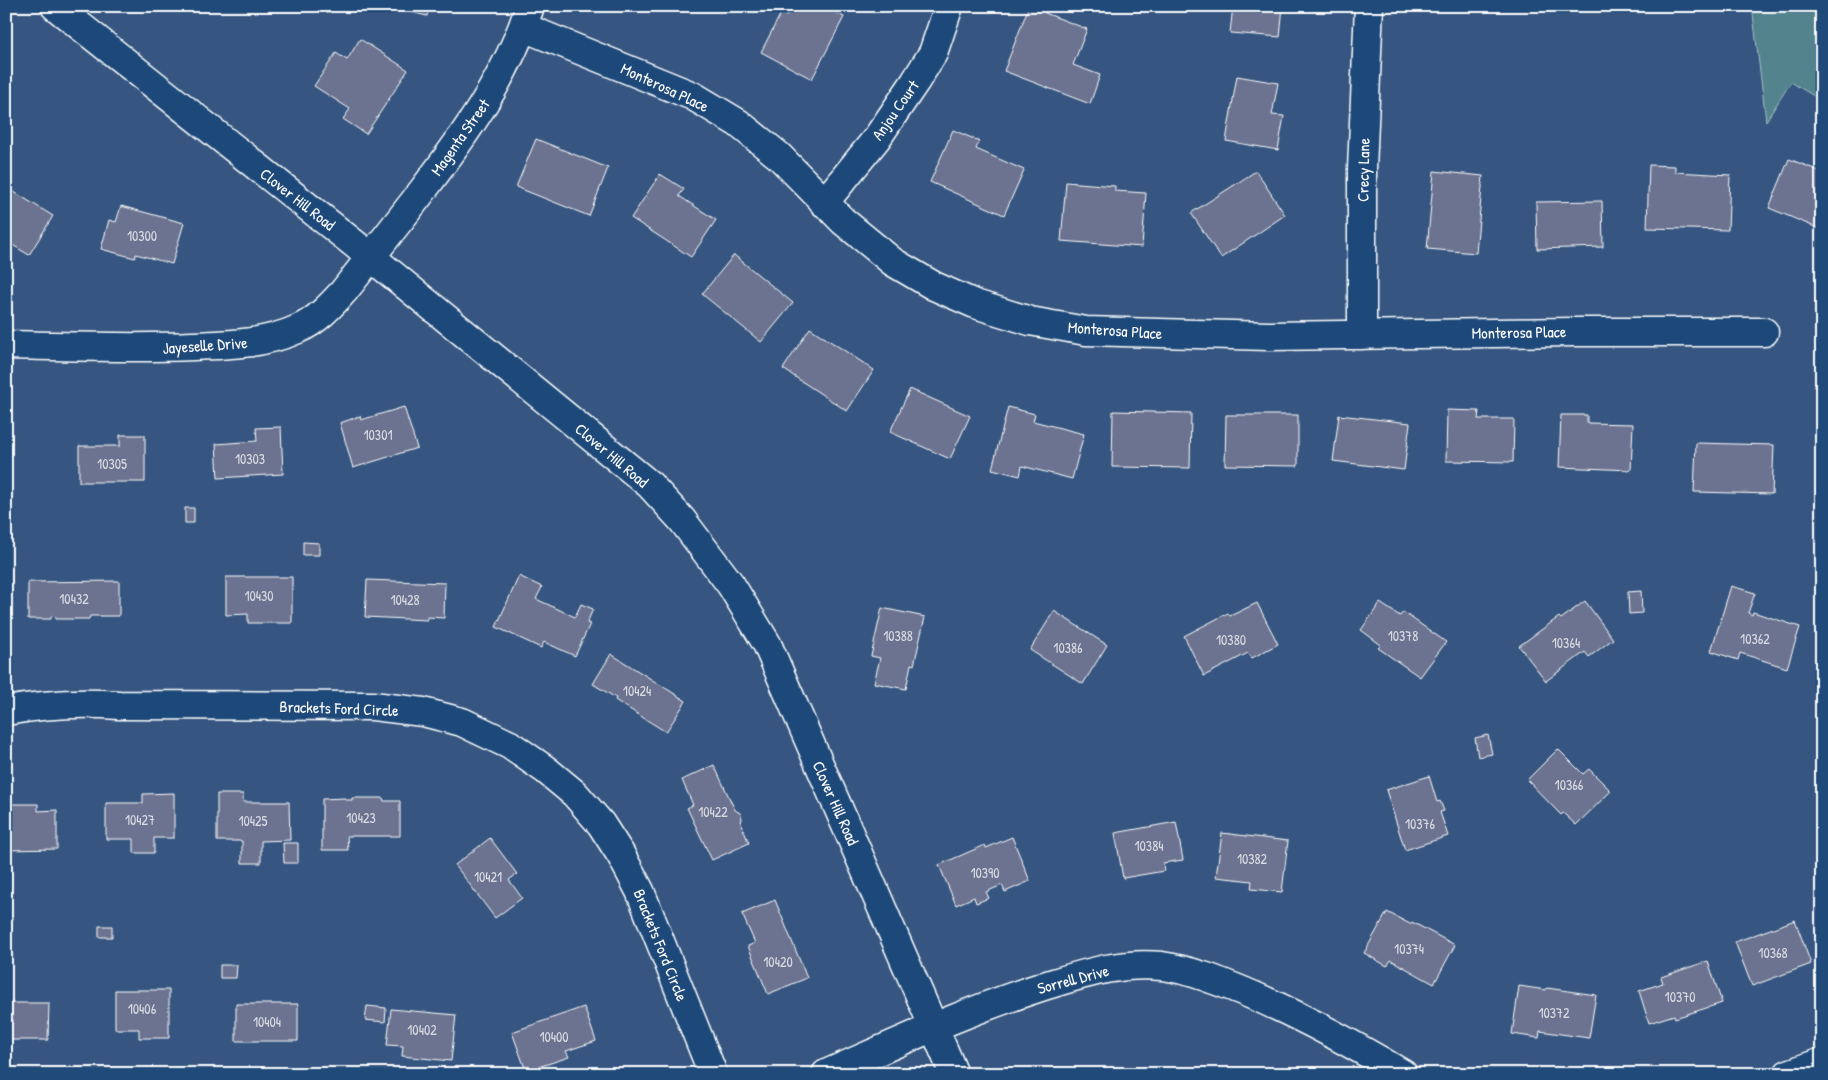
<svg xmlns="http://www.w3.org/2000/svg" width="1828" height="1080" font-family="'Patrick Hand',sans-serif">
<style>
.green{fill:#52838d;stroke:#a8c1c6}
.building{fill:#6c7390;stroke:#fff}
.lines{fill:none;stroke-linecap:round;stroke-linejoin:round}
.minor-casing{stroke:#fff;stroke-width:31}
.tertiary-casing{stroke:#fff;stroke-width:31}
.minor{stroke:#1f4a7a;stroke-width:28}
.tertiary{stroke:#1f4a7a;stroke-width:28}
.labels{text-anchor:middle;stroke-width:4;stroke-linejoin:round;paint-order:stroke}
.number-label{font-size:14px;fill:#dadce3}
.street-label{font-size:16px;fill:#fff;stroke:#1f4a7a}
</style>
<rect width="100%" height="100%" fill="#365681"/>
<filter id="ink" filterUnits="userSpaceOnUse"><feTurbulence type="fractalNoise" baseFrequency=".02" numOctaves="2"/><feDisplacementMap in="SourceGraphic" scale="10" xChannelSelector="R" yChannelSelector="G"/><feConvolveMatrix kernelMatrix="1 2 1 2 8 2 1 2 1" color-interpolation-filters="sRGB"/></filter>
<g filter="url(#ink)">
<!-- green -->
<path class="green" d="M1752,6H1822V101L1791,82L1766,121Z"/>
<!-- building -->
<path class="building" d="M387,6H430L427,16Z
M792,6H824L844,17L812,79L761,52L781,13L787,16Z
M1029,6H1048L1045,13L1087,29L1073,65L1100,75L1090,104L1004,71Z
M1233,6H1283L1280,37L1230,33Z
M360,39L408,70L366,134L343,119L350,109L314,86L336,53L347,60Z
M1237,76L1278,83L1272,115L1284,116L1278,150L1226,141Z
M953,130L979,141L976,149L1024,170L1004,215L930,182Z
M536,139L608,168L589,216L516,187Z
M1789,159L1822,172V230L1769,208Z
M1649,165L1675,166V172L1730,175L1728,230L1647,228Z
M1256,171L1285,215L1221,258L1191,213Z
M1434,171L1483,176L1476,253L1427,249Z
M660,174L684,189L679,196L716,220L691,257L631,218Z
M1066,182L1115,186V191L1146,193L1142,247L1061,241Z
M6,187L53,216L29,255L6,241L11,231L6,228Z
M1602,201L1603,247L1537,249L1536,202Z
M121,206L184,223L172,264L136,254L135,258L101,249L109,220L116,222Z
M734,255L793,303L761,342L702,294Z
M810,328L874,370L847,411L783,369Z
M910,389L970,416L950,459L890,432Z
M404,407L417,448L353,468L340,423L360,416L361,420Z
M1008,407L1035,414L1033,421L1084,434L1072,479L1022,466L1020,476L992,469Z
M1447,410L1479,411L1478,419H1514L1513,462L1446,461Z
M1113,411L1191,413L1190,468L1112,467Z
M1226,415H1298V466L1225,465Z
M1339,415L1410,423L1404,470L1333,461Z
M1561,415H1587V423L1633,424L1631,470L1559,467Z
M281,427L283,474L218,478L216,444L257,441L256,428Z
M120,435H145V482H79V446H120Z
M1696,443L1774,445L1772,494L1694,492Z
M185,508H194V523H185Z
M303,542L319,543V555H303Z
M519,576L542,587L536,599L575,617L581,604L593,609L587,623L590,624L575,656L544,642L541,648L496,627Z
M226,577H292V623H248V614L226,615Z
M367,580L445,583L444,618L427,617V620L365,617Z
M119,581V616H90L89,619H56V617L51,616V619H28V582Z
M1731,586L1755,593L1748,613L1752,615L1753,612L1800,627L1787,668L1740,653L1738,660L1711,651Z
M1641,591L1642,613L1629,614L1628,592Z
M1585,601L1613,639L1589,657L1585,652L1546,681L1519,646L1559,617L1561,619Z
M1257,603L1278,644L1252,658L1248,653L1204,676L1184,636L1228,613L1230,616Z
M1380,603L1400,616L1403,612L1446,642L1420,677L1378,648L1381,645L1361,630Z
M882,608L925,617L914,665L911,664L906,689L874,683L880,658L871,656Z
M1054,611L1107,645L1083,684L1030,650Z
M611,654L686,701L666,732L615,700L616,698L593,684Z
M1488,735L1492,754L1478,757L1475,738Z
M1558,749L1583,774L1589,769L1611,791L1576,825L1563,813L1561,815L1527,780Z
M714,765L735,810L740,813L742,818L741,824L749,843L712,860L687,808L693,805L682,780Z
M1429,776L1437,802L1440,801L1444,811L1440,812L1448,836L1405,850L1386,790Z
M174,793V838H154V853H134V839H106V803H143V794Z
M217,794H243V802H289L290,840L261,841V863H242V841H217Z
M345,798V800H352V798H383L384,801H400V836H347L348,850H322V799Z
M6,804H38V811L57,810V849L6,850Z
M1176,822L1183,860L1163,863L1164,871L1123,878L1115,833Z
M1222,833L1288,841L1282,892L1251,889L1252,881L1216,877Z
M1012,837L1030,881L1005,892L1002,885L986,892L989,898L976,903L974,897L956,905L939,865L985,845L986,848Z
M490,838L517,874L509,880L522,898L495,918L455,865Z
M283,843H298V863H284Z
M775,900L807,978L768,994L748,946L755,943L742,914Z
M1387,912L1410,924L1412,922L1455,945L1434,984L1391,960L1387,966L1364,953Z
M1795,920L1811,964L1752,986L1735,942Z
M99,926H112V937H99Z
M1708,961L1722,1003L1675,1018L1674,1015L1649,1023L1639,991L1663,983L1661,977Z
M220,965H237L236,978H220Z
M1519,986L1546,990L1547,988L1596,995L1589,1038L1540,1031L1539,1038L1512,1034Z
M115,990H169V1038H139V1029H115Z
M6,1003H49L48,1040H6Z
M236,1004H298V1041H236Z
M367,1006L386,1008L385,1022L365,1020Z
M584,1007L596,1041L566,1051L569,1057L526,1071L512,1032Z
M391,1009L456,1015L451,1061L402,1056L403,1046L387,1045Z"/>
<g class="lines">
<defs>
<path id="minor" d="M523,27L693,96L738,123L779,156L843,221L893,262L934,286L975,304L1030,321L1086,331L1269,336L1573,332H1764
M824,203L877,138L915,82L933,53L949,6
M1362,335V169L1369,6
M6,345C68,346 131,349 193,346C228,345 265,344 298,329C317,321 331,305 344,291C368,260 393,229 417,198C462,139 507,78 530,6
M6,711C44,704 81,702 119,705L373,706L423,712L462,722L510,745L546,770L575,794L601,824L621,855L640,891L713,1074
M826,1074C899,1042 971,1009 1047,985C1087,973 1120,962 1162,966C1191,970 1218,981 1245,992C1300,1015 1351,1043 1403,1074
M1788,1074L1822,1062"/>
<path id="tertiary" d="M55,6L371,257L650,485L682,520L731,585L767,644L954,1074"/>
</defs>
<!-- minor casing -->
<use href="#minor" class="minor-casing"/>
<!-- tertiary casing -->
<use href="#tertiary" class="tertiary-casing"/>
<!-- minor -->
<use href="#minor" class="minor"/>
<!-- tertiary -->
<use href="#tertiary" class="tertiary"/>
</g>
</g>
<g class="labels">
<!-- number labels -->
<g class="number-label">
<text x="142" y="241">10300</text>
<text x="378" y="440">10301</text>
<text x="250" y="464">10303</text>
<text x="112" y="469">10305</text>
<text x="259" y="601">10430</text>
<text x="74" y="604">10432</text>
<text x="405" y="605">10428</text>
<text x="898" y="641">10388</text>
<text x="1403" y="641">10378</text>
<text x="1755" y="644">10362</text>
<text x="1231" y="645">10380</text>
<text x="1566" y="648">10364</text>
<text x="1068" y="653">10386</text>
<text x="637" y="696">10424</text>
<text x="1569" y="790">10366</text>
<text x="713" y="817">10422</text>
<text x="361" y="823">10423</text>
<text x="140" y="825">10427</text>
<text x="253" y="826">10425</text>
<text x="1420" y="829">10376</text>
<text x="1149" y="851">10384</text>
<text x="1252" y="864">10382</text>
<text x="985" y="878">10390</text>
<text x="488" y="882">10421</text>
<text x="1409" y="954">10374</text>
<text x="1773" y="958">10368</text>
<text x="778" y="967">10420</text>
<text x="1680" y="1002">10370</text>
<text x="142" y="1014">10406</text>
<text x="1554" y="1018">10372</text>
<text x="267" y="1027">10404</text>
<text x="422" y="1035">10402</text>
<text x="554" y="1042">10400</text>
</g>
<!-- street labels -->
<g class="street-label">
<text transform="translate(665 87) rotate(25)" y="6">Monterosa Place</text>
<text transform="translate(895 110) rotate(-55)" y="6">Anjou Court</text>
<text transform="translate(460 137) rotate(-55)" y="6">Magenta Street</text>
<text transform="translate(1363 170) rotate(-89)" y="6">Crecy Lane</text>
<text transform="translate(298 199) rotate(38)" y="6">Clover Hill Road</text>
<text transform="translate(1115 330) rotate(4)" y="6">Monterosa Place</text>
<text transform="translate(1519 332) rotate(-1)" y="6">Monterosa Place</text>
<text transform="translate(205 345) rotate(-4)" y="6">Jayeselle Drive</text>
<text transform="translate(612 455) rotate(40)" y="6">Clover Hill Road</text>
<text transform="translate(339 708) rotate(2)" y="6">Brackets Ford Circle</text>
<text transform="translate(836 803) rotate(66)" y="6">Clover Hill Road</text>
<text transform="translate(661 945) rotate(68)" y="6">Brackets Ford Circle</text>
<text transform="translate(1073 979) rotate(-15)" y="6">Sorrell Drive</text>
</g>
</g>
<!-- margin -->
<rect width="1828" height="1080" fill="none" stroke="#1f4a7a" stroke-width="25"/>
<rect x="12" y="12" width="1803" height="1055" fill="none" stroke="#fff" stroke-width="2" filter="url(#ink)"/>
</svg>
